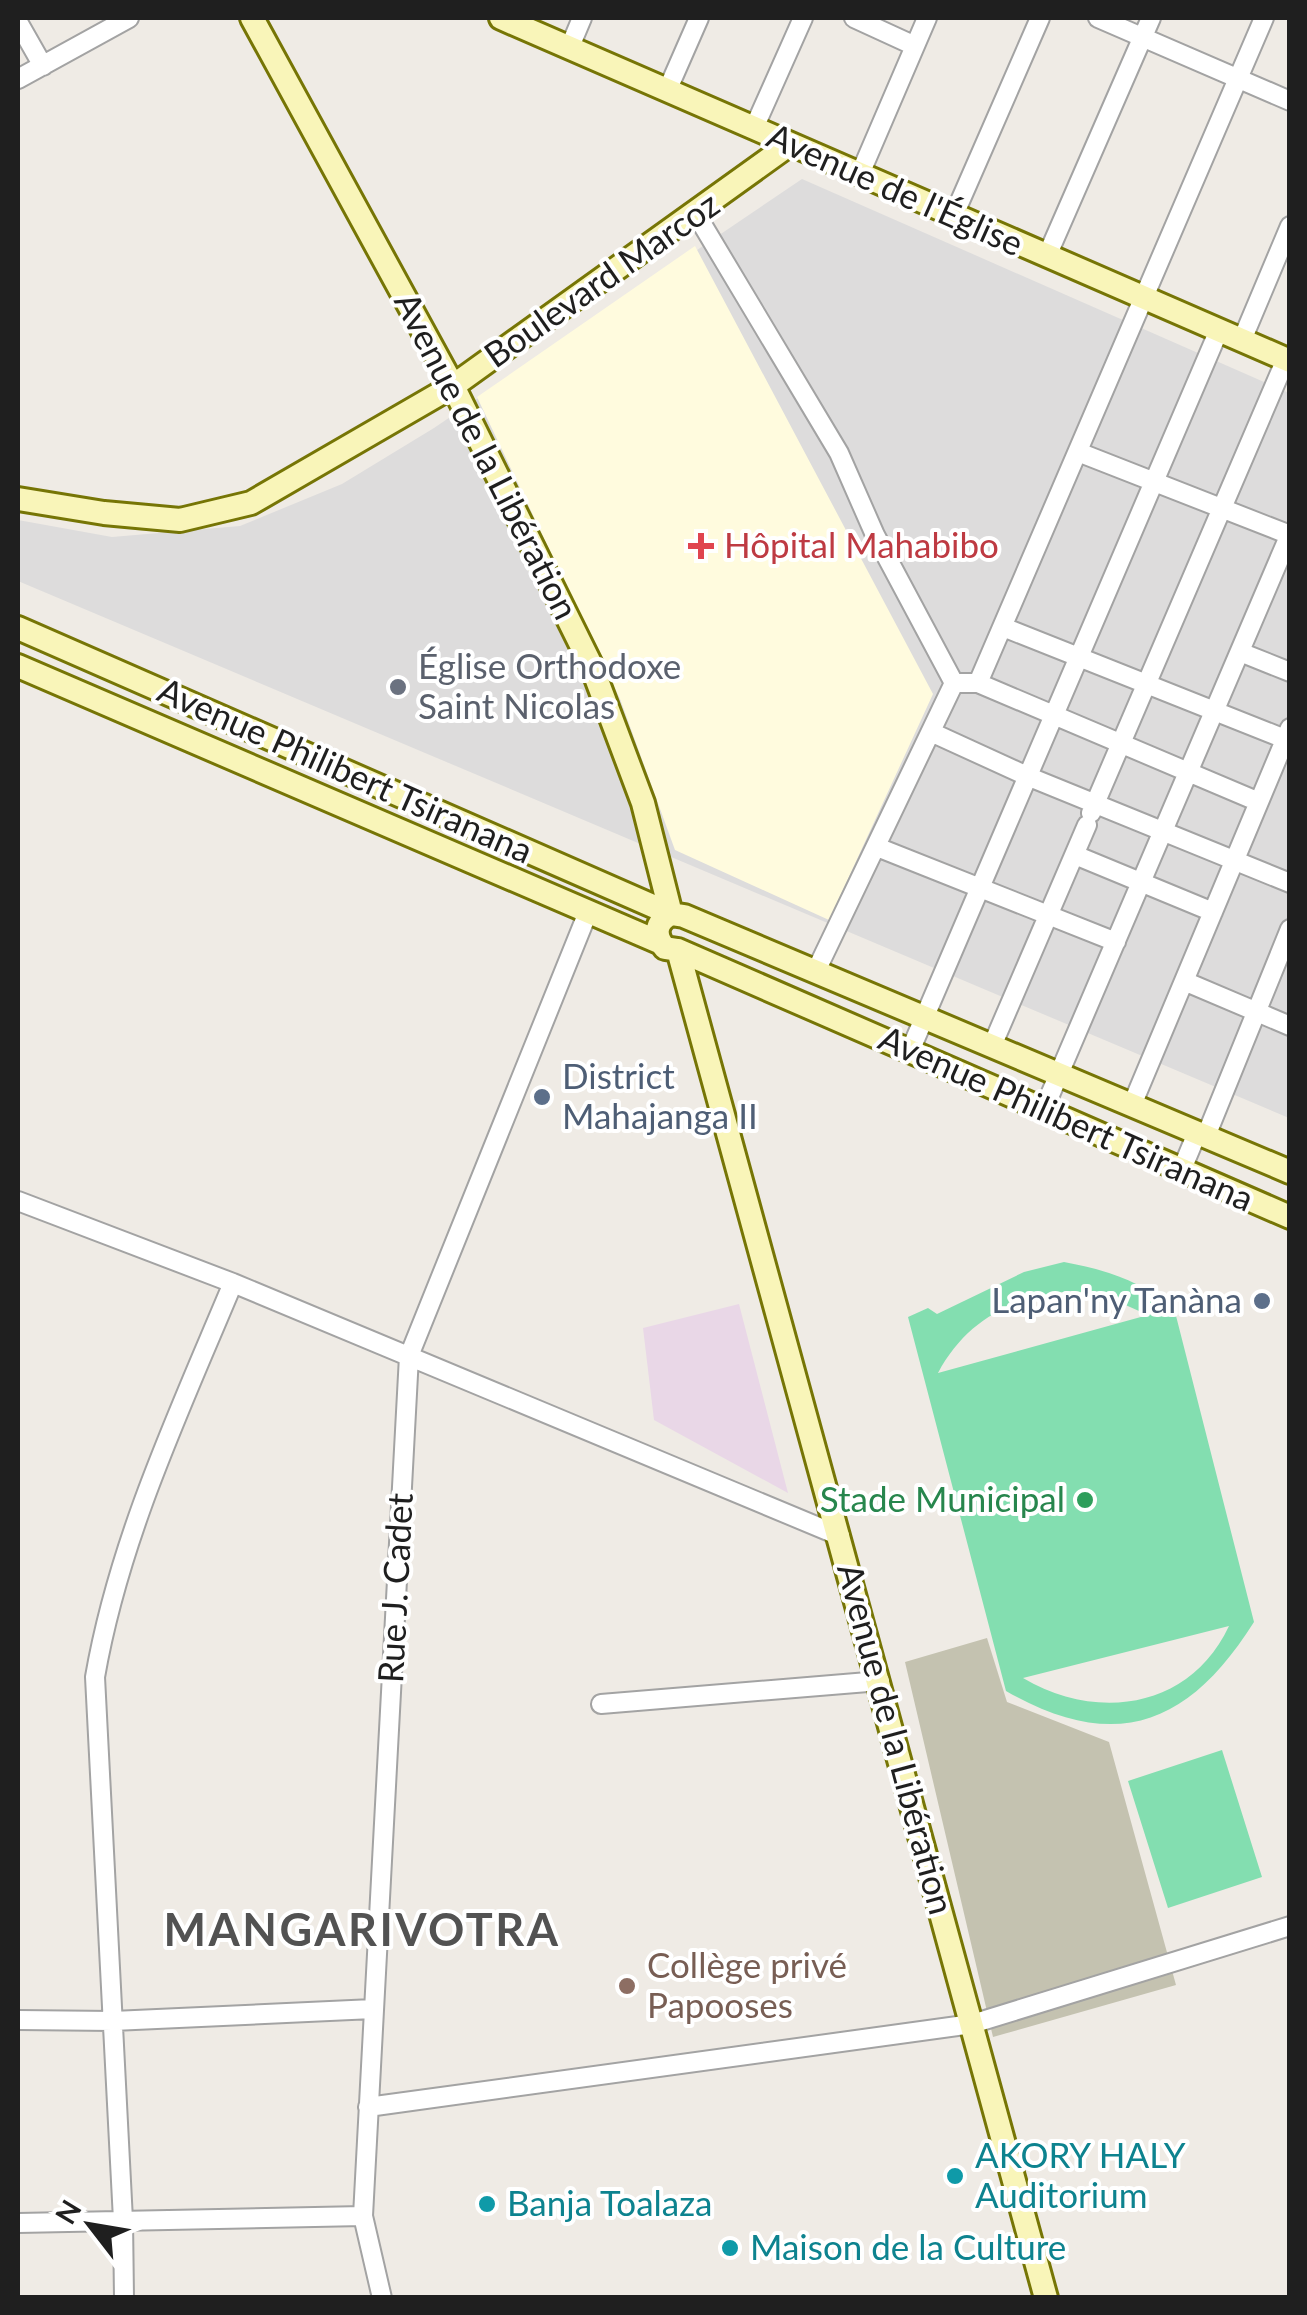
<svg xmlns="http://www.w3.org/2000/svg" width="1307" height="2315" font-family="Lato,sans-serif">
<style>
.residential{fill:#dddcdc}
.industrial{fill:#e9d7e7}
.education{fill:#fffbde}
.construction{fill:#c4c2b0}
.pitch{fill:#83deb0;fill-rule:evenodd}
.lines{fill:none;stroke-linecap:round;stroke-linejoin:round}
.street-casing{stroke:#a3a3a3;stroke-width:22}
.secondary-casing{stroke:#767505;stroke-width:28}
.street{stroke:#fff;stroke-width:18}
.secondary{stroke:#f9f5b9;stroke-width:22}
.health-dot{fill:#e0444e;stroke:#fff;stroke-width:4}
.worship-dot{fill:#6b7280;stroke:#fff;stroke-width:4}
.service-dot{fill:#5c6f8a;stroke:#fff;stroke-width:4}
.leisure-dot{fill:#2e9e5b;stroke:#fff;stroke-width:4}
.education-dot{fill:#8d6e63;stroke:#fff;stroke-width:4}
.culture-dot{fill:#0f9aa8;stroke:#fff;stroke-width:4}
.labels{text-anchor:middle;stroke-width:8;stroke-linejoin:round;paint-order:stroke}
.street-label{font-size:35px;fill:#1f1f1f;stroke:#fff}
.health-label{font-size:35px;fill:#be3a42;stroke:#fff;text-anchor:start}
.worship-label{font-size:35px;fill:#5b616d;stroke:#fff;text-anchor:start}
.service-label{font-size:35px;fill:#4e5e75;stroke:#fff;text-anchor:start}
.leisure-label{font-size:35px;fill:#27864d;stroke:#fff;text-anchor:end}
.education-label{font-size:35px;fill:#785e54;stroke:#fff;text-anchor:start}
.culture-label{font-size:35px;fill:#0d838f;stroke:#fff;text-anchor:start}
.district-label{font-size:45px;font-weight:bold;letter-spacing:2.5px;fill:#525252;stroke:#fff}
</style>
<rect width="100%" height="100%" fill="#efebe5"/>
<!-- residential -->
<path class="residential" d="M802,179L1289,393V1118L18,581V520L112,537L240,526L342,484L434,428Z"/>
<!-- industrial -->
<path class="industrial" d="M739,1304L788,1493L654,1420L643,1328Z"/>
<!-- education -->
<path class="education" d="M695,246L933,694L829,920L675,850L620,699L477,397Z"/>
<!-- construction -->
<path class="construction" d="M987,1638L1007,1702L1109,1742L1176,1985L993,2037L905,1662Z"/>
<!-- pitch -->
<path class="pitch" d="M1064,1262C1107,1270 1140,1281 1174,1308L1254,1622C1189,1725 1116,1754 1006,1691L908,1317L928,1308L937,1314L1024,1272ZM1073,1291L1103,1295L1148,1315L938,1373C967,1319 1014,1296 1073,1291ZM1229,1626C1190,1709 1097,1722 1023,1678Z
M1222,1750L1262,1877L1168,1908L1128,1781Z"/>
<g class="lines">
<defs>
<path id="street" d="M854,18L915,46
M1098,18L1290,101
M18,22L43,66
M569,49L582,18
M18,79L129,18
M667,91L699,18
M754,128L803,18
M860,174L927,18
M696,214L839,453L875,535L954,683L815,973
M954,215L1040,18
M1047,256L1151,18
M1242,340L1290,226
M1078,452L1290,535
M1003,627L1285,739
M1240,652L1290,672
M954,683H978L1264,18
M978,683L1259,802
M933,733L1027,776L1290,883
M1091,813L1286,359
M877,847L1116,942
M1075,855L1213,912
M1184,981L1290,1026
M992,1046L1087,825
M910,1051L1219,330
M1132,1105L1290,728
M1044,1109L1290,534
M1206,1136L1290,929
M1182,1169L1197,1133
M18,1201L233,1283L840,1536
M601,1704L880,1681
M18,2020L113,2021L373,2009
M368,2107L972,2024L1290,1926
M18,2223L363,2216
M124,2298L123,2220L95,1677C119,1539 179,1412 233,1283
M382,2298L363,2216L409,1356L588,912"/>
<path id="secondary" d="M252,18L453,386L592,667L643,803L671,914
M501,18L1290,361
M18,499L104,513L180,520L251,503L453,386L790,144
M18,628L671,914L684,916L1290,1172
M18,666L661,943
M671,914C655,922 654,936 665,948L678,950L1290,1217
M678,950L1046,2298"/>
</defs>
<!-- street casing -->
<use href="#street" class="street-casing"/>
<!-- secondary casing -->
<use href="#secondary" class="secondary-casing"/>
<!-- street -->
<use href="#street" class="street"/>
<!-- secondary -->
<use href="#secondary" class="secondary"/>
</g>
<!-- markers -->
<path class="health-dot" d="M696 531h10v10h10v10h-10v10h-10v-10h-10v-10h10z"/>
<circle class="worship-dot" cx="398" cy="687" r="10"/>
<g class="service-dot">
<circle cx="542" cy="1097" r="10"/>
<circle cx="1262" cy="1301" r="10"/>
</g>
<circle class="leisure-dot" cx="1085" cy="1500" r="10"/>
<circle class="education-dot" cx="627" cy="1986" r="10"/>
<g class="culture-dot">
<circle cx="955" cy="2176" r="10"/>
<circle cx="487" cy="2204" r="10"/>
<circle cx="730" cy="2248" r="10"/>
</g>
<g class="labels">
<!-- street labels -->
<g class="street-label">
<text transform="translate(895 190) rotate(24)" y="12">Avenue de l'Église</text>
<text transform="translate(602 280) rotate(-35)" y="12">Boulevard Marcoz</text>
<text transform="translate(486 456) rotate(63)" y="12">Avenue de la Libération</text>
<text transform="translate(345 771) rotate(24)" y="12">Avenue Philibert Tsiranana</text>
<text transform="translate(1066 1119) rotate(24)" y="12">Avenue Philibert Tsiranana</text>
<text transform="translate(396 1588) rotate(-87)" y="12">Rue J. Cadet</text>
<text transform="translate(895 1739) rotate(75)" y="12">Avenue de la Libération</text>
</g>
<!-- health labels -->
<g class="health-label">
<text x="724" y="558">Hôpital Mahabibo</text>
</g>
<!-- worship labels -->
<g class="worship-label">
<text x="418" y="679">Église Orthodoxe<tspan x="418" dy="40">Saint Nicolas</tspan></text>
</g>
<!-- service labels -->
<g class="service-label">
<text x="562" y="1089">District<tspan x="562" dy="40">Mahajanga II</tspan></text>
<text x="1242" y="1313" text-anchor="end">Lapan'ny Tanàna</text>
</g>
<!-- leisure labels -->
<g class="leisure-label">
<text x="1065" y="1512">Stade Municipal</text>
</g>
<!-- education labels -->
<g class="education-label">
<text x="647" y="1978">Collège privé<tspan x="647" dy="40">Papooses</tspan></text>
</g>
<!-- culture labels -->
<g class="culture-label">
<text x="975" y="2168">AKORY HALY<tspan x="975" dy="40">Auditorium</tspan></text>
<text x="507" y="2216">Banja Toalaza</text>
<text x="750" y="2260">Maison de la Culture</text>
</g>
<!-- district labels -->
<g class="district-label">
<text x="362" y="1946">MANGARIVOTRA</text>
</g>
</g>
<!-- border -->
<rect width="1307" height="2315" fill="none" stroke="#1f1f1f" stroke-width="40"/>
<!-- north arrow -->
<g transform="translate(90 2225) rotate(301)" stroke="#ffffff" stroke-width="8" paint-order="stroke">
<path d="M0-8L18 38L0 25L-18 38Z" fill="#1f1f1f"/>
<text y="-15" font-size="28" font-weight="bold" text-anchor="middle" fill="#1f1f1f">N</text>
</g>
</svg>
